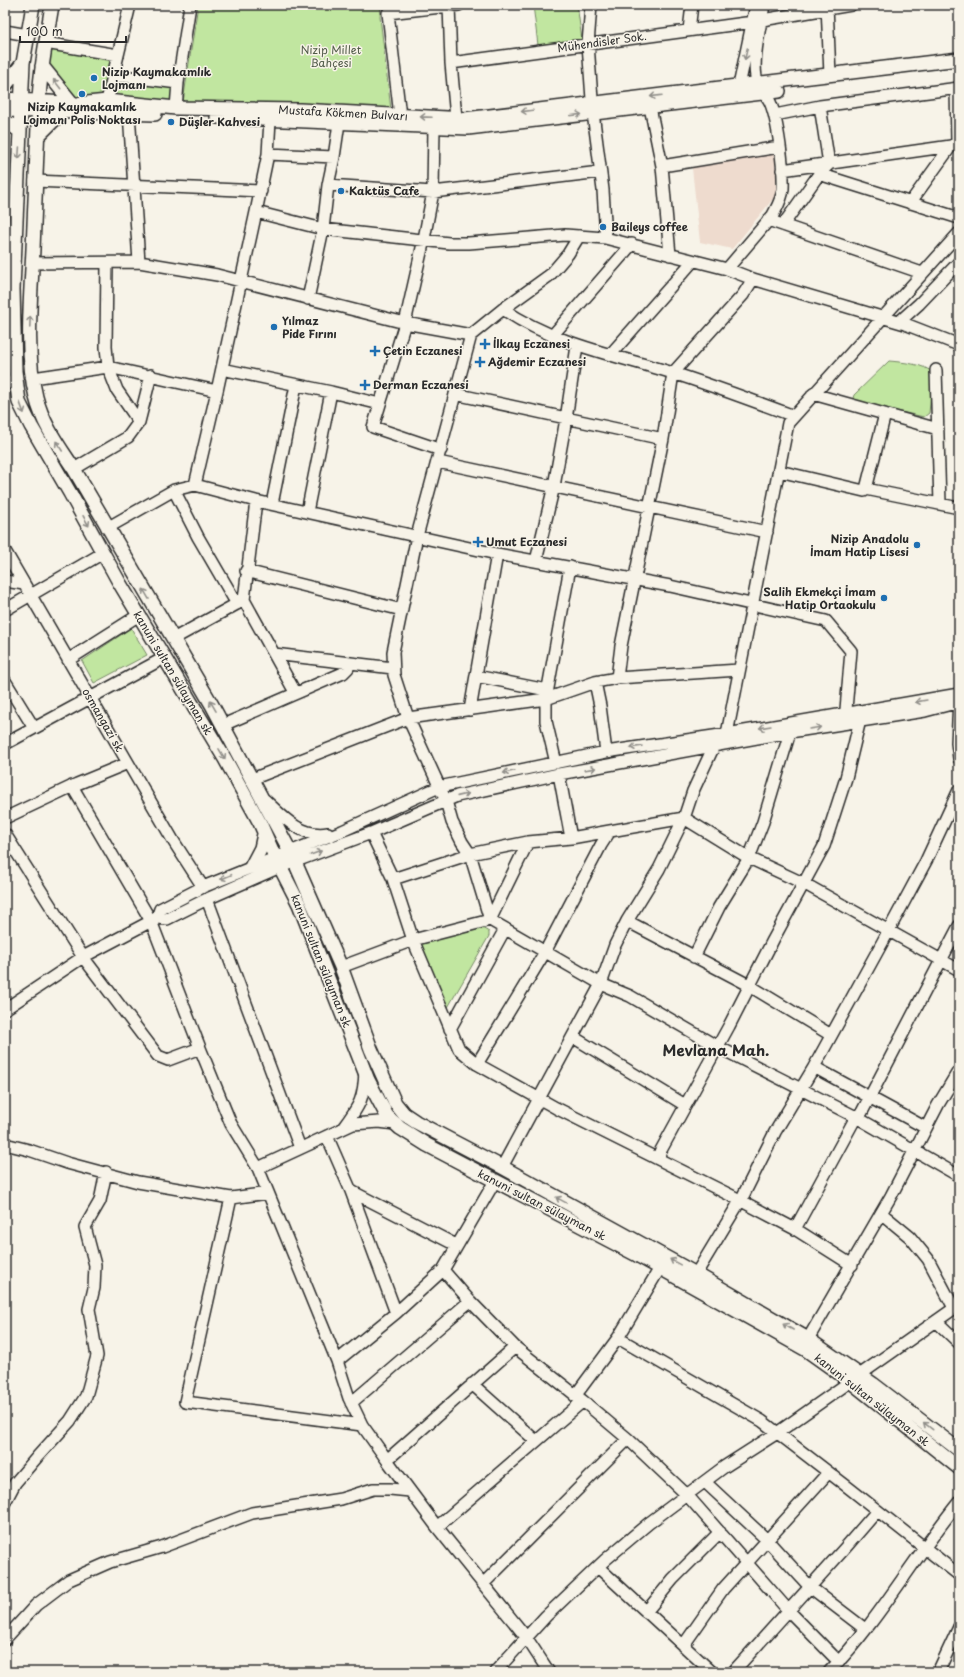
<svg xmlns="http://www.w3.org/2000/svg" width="964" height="1677" font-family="'Playpen Sans',sans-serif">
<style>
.built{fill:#eedbce}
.green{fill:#c1e6a0;stroke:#768866}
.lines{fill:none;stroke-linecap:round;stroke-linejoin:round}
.minor-casing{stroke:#2b2b2b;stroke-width:14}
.major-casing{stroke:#2b2b2b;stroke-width:16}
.minor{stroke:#f7f3e8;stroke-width:11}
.major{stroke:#f7f3e8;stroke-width:13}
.oneway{stroke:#918f8a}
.poi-dot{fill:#1f6fb2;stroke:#f7f3e8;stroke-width:1.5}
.labels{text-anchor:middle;stroke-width:3;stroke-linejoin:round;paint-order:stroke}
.street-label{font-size:11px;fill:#2b2b2b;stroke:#f7f3e8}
.park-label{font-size:11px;fill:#505a48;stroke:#f7f3e8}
.poi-label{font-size:11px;font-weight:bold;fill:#2b2b2b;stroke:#f7f3e8;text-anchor:start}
.district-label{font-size:15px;font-weight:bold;fill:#2b2b2b;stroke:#f7f3e8}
</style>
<rect width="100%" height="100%" fill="#f7f3e8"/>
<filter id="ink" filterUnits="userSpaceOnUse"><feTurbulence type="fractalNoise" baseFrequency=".025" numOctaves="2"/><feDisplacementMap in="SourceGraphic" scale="8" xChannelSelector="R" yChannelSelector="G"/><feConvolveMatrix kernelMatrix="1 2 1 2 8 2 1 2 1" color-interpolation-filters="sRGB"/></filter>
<g filter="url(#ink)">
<!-- built -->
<path class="built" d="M770,151L775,155L777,194L732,249L700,242L692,168Z"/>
<!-- green -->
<path class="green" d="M198,5H381L380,17L391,110L183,102Z
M533,5H577L582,40L538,45Z
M45,43L118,55L114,75L178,83L176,108L78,104L42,66Z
M889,361C901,362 925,364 933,373L929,413L924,417L852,401L854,395Z
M131,628L147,655L94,683L82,661Z
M475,924L489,932V936L447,1009L415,943Z"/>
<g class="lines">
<defs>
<path id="minor" d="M449,5L451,63L456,118
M591,5L588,44L593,113L603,190L605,222V238
M827,5L830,75
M762,20L851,5
M689,30L692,5
M5,31L28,35
M45,43L118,55
M451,63L753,22
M114,75L178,83
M739,86L756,5
M107,101L130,5
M650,107L662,166L670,255
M176,108L178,83L190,5
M129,113L139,262
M775,115L820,106L959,88
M400,116L388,13L459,5
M434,127L433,192L424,239L405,323L373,427L441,450
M268,154L334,157
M662,166L779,147
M782,170L951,146
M819,174L959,218
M35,181L261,191
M328,185L433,192L600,172
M910,203L951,146L957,142L956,88
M256,212L323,229L449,243H469L565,235L605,238L727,269L753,279L905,324L959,345
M768,220L922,273
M783,225L819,174L829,164L820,106
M579,236L568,254L550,275L503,309L471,335L417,536L393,652L394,675L408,718L446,801L452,822L462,842L470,854L490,920L601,984L630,996L718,1047L856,1117L959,1176
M32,263L139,262L217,275L405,323L471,335
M727,269L773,215C777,207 782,199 783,189C784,169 778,120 770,102C767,95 761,90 758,84C750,65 761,24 764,5
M308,299L323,229L328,185L334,157L339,123
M503,309C554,344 615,355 673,373C714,386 754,401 794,416
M899,322L919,304L959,262
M552,336L632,244
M610,355L693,261
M222,369L331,392L380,404
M936,370L940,504
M33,378L108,367L217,391
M5,383L7,382L17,385
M455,394L663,439
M813,394L938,429
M139,422L151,375
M438,462L767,532
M74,469L128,437L139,422L117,390L108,367L106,347L107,263
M779,471L864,491L866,489L959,508
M195,485L256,501L497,554L670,586L826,621L851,651L845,721
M866,489L885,414
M174,490L198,537L237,604
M272,504L296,385
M307,512L331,392
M107,528L174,490L195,485L217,391L256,212L268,154L270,120
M5,551L174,842L203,887
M536,561L554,486L566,419L577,346
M246,571L402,610
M5,581L24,584
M244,600L295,692
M5,610L103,553
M173,639L244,600L256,501
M274,654L393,668
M68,660L139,615
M476,676L547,690
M617,678L621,646L663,439L673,373L743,295L753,279
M5,681L34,728
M595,682L600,706L606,752
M959,698L957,743L959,759
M470,710L497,554
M223,725L343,673L348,668L350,663
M726,739L788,423L959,233
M5,744L164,658
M556,763L546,721V699L570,567
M559,774L571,838
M252,779L408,718L546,699L595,682L617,678L739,670
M72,786L151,921L200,1048L231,1124L258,1168L337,1361L349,1398L362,1425L387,1460L515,1347
M265,800C283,817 301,838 328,833
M5,818L77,784L128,763
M371,833L393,879L413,940L459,1049L477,1064L556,1108L732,1196L795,1229L852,1265
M5,834L83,957L158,1056L168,1060L200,1048
M393,879L470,854L528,842
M207,899L300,1148
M157,918L160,909L203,887L342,831L439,787L606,752L727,734L959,694
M627,921L745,983L831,1035
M694,957L719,907L749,858L763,822L790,732
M341,967L413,940L490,920L528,842L571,838L610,831
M5,1009L83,957L157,918L167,919L207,899L280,867L371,833L457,796L559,774L790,732L925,711L959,702
M450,1029L505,929
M573,1037L685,1105
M477,1064L545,952L601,845L610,831L684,818L749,858L805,884L959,970
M814,1067L926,1128
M343,1128C360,1105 364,1099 365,1071
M327,1136L351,1191
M5,1144L29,1150L67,1163L138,1182L231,1198
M659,1159L660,1152L729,1026L773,940L824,846L846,778L860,720
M502,1167L601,984L615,945L627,921L659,869L684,818L693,791L714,746
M258,1168L353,1124L379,1122L395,1124
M268,1193L231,1198L185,1402L362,1425
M881,1213L910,1237L928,1259L954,1308
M795,1229L856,1117L862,1112L959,926
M443,1270L470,1301L515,1347L583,1401L628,1439L687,1495L788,1610L839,1662
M696,1274L743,1196L775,1132L814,1067L882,943L926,861L959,790
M396,1313L351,1191L456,1245
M936,1321L959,1343
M618,1338L762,1421L849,1488L959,1575
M808,1339L891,1196L938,1105L959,1070
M337,1361L396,1313L443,1270L495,1181
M472,1384L536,1441
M575,1396L618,1338L660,1268
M351,1403L470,1301
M387,1460L437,1527L583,1401
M705,1482L767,1540L810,1587L865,1629
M5,1502L15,1483L38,1456L70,1421L86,1396L97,1356L89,1309L94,1288L95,1265L85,1227L100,1201L106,1172
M437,1527L526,1637L549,1672
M598,1567L712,1672
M483,1584L628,1439
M646,1612L673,1579L720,1532
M5,1639L36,1605L69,1580L110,1562L162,1547L252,1513L341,1499L373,1489H390L410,1491
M683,1646L723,1589L828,1473
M495,1672L546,1616L605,1560L649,1523L724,1467L777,1433L959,1305
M733,1672L845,1548L877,1511
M829,1672C879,1621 914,1557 959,1502
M938,1672L959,1627"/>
<path id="major" d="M33,5L23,63L13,289L15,371L19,402L31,426L70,493L119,582L225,759L260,823L275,857L299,904L368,1080L387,1116L400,1128L427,1145L637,1255L805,1349L850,1381L959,1468
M52,5C47,37 40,69 39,101C37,150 35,200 33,249C31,295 25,353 36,397C43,425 59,446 74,469L212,705L290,851L341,967L371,1049L395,1103L404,1114L416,1122L502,1167L696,1274L808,1339L873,1384L959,1450
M42,66L72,103
M5,86L23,63
M5,99L78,104L107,101L176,108L300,110L465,119L959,59
M5,110L155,114
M217,117L468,128L779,91
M5,121L20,131
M38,136L62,112
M251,867L261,848L264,834"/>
</defs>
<!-- minor casing -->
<use href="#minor" class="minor-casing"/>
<!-- major casing -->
<use href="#major" class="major-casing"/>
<!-- minor -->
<use href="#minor" class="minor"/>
<!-- major -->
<use href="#major" class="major"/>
</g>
<!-- one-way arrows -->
<defs><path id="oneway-shaft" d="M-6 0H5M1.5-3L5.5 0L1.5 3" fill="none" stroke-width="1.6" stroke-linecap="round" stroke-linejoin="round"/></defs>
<g class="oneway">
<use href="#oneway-shaft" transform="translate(746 54) rotate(102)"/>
<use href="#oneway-shaft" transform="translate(57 84) rotate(-128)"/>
<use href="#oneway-shaft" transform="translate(656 96) rotate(173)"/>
<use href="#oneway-shaft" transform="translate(527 111) rotate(173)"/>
<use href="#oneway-shaft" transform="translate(576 115) rotate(-7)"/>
<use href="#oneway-shaft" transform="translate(426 117) rotate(-178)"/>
<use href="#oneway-shaft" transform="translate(19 153) rotate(94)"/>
<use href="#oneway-shaft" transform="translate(30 322) rotate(-88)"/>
<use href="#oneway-shaft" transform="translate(22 408) rotate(70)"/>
<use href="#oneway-shaft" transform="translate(59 446) rotate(-123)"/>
<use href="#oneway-shaft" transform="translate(86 521) rotate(61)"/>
<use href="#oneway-shaft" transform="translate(146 594) rotate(-120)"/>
<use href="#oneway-shaft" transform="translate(921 701) rotate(170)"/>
<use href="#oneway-shaft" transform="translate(213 706) rotate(-120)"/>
<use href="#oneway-shaft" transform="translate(765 727) rotate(170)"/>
<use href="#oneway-shaft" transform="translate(815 728) rotate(-9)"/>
<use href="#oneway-shaft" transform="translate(636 747) rotate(172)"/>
<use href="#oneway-shaft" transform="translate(222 754) rotate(59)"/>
<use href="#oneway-shaft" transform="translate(590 769) rotate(-10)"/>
<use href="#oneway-shaft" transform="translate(509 772) rotate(168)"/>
<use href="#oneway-shaft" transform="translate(463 795) rotate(-13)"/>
<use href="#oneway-shaft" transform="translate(316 853) rotate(-20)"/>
<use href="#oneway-shaft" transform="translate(226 877) rotate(157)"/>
<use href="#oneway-shaft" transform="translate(561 1200) rotate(-151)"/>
<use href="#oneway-shaft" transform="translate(675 1262) rotate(-151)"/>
<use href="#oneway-shaft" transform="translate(788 1327) rotate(-150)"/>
<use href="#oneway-shaft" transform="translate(928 1426) rotate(-142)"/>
</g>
</g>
<!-- markers -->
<g class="poi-dot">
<circle cx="94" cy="78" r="4"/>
<circle cx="82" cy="94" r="4"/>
<circle cx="171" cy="122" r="4"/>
<circle cx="341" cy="191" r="4"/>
<circle cx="603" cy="227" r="4"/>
<circle cx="274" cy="327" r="4"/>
<path d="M483 338h4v4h4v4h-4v4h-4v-4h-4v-4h4z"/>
<path d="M373 345h4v4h4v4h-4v4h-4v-4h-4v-4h4z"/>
<path d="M478 356h4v4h4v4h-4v4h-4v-4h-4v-4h4z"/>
<path d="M363 379h4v4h4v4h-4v4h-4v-4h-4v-4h4z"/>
<path d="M476 536h4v4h4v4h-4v4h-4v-4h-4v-4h4z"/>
<circle cx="917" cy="545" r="4"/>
<circle cx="884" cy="598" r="4"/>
</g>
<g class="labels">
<!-- street labels -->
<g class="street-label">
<text transform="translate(602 42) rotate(-8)" y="4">Mühendisler Sok.</text>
<text transform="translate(343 113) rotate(3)" y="4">Mustafa Kökmen Bulvarı</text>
<text transform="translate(173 673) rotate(59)" y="4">kanuni sultan sülayman sk</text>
<text transform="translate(103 720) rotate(60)" y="4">osmangazi sk</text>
<text transform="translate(321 961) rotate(68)" y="4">kanuni sultan sülayman sk</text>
<text transform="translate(542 1205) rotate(27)" y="4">kanuni sultan sülayman sk</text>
<text transform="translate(872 1400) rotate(38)" y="4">kanuni sultan sülayman sk</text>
</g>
<!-- park labels -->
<g class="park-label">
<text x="331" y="54">Nizip Millet<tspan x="331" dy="13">Bahçesi</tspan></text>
</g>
<!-- poi labels -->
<g class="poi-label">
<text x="102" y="76">Nizip Kaymakamlık<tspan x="102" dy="13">Lojmanı</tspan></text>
<text x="82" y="111" text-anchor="middle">Nizip Kaymakamlık<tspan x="82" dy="13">Lojmanı Polis Noktası</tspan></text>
<text x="179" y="126">Düşler Kahvesi</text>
<text x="349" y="195">Kaktüs Cafe</text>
<text x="611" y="231">Baileys coffee</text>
<text x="282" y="325">Yılmaz<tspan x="282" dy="13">Pide Fırını</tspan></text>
<text x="493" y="348">İlkay Eczanesi</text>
<text x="383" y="355">Çetin Eczanesi</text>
<text x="488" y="366">Ağdemir Eczanesi</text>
<text x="373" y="389">Derman Eczanesi</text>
<text x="909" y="543" text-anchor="end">Nizip Anadolu<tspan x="909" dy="13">İmam Hatip Lisesi</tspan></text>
<text x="486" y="546">Umut Eczanesi</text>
<text x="876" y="596" text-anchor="end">Salih Ekmekçi İmam<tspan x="876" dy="13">Hatip Ortaokulu</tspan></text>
</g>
<!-- district labels -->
<g class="district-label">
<text x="716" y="1056">Mevlana Mah.</text>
</g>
</g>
<!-- margin -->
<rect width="964" height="1677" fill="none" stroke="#f7f3e8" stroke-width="20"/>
<rect x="10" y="10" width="944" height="1657" fill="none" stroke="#2b2b2b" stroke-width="1.5" filter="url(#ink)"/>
<!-- scale -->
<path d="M20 36v6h106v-6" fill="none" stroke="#2b2b2b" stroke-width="2"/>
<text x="26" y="36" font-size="12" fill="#2b2b2b" stroke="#f7f3e8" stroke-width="3" paint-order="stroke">100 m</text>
</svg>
